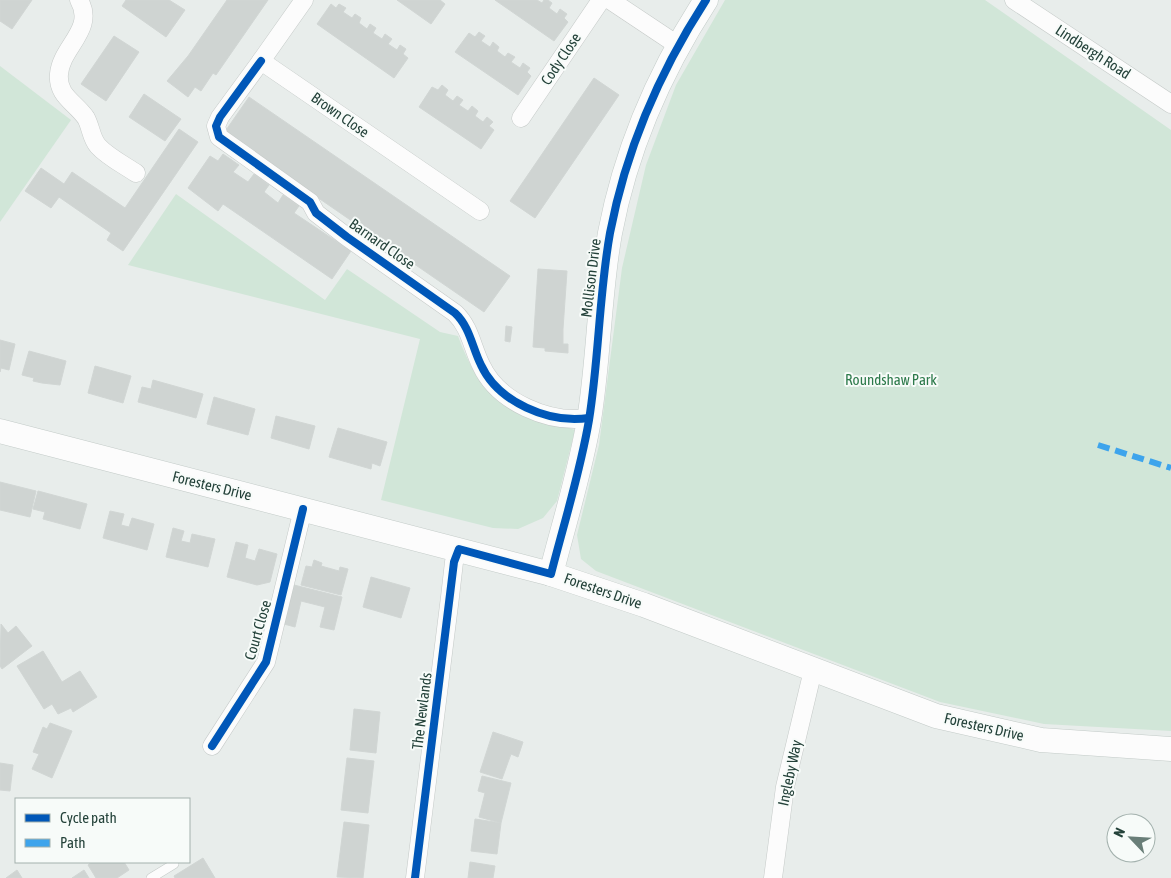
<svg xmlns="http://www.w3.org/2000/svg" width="1171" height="878" viewBox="0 0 1171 878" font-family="'Asap Condensed',sans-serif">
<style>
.green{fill:#d1e6d8}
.building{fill:#cfd4d2;stroke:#d1d6d4}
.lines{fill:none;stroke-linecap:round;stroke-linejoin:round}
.service-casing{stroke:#c5cac8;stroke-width:10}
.minor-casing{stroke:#c5cac8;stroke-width:19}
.secondary-casing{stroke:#c3cbc8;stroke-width:25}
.service{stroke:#fcfcfc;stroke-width:9}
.minor{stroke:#fcfcfc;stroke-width:18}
.secondary{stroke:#fcfcfc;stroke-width:24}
.quiet{stroke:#3ea4ec;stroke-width:6;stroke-dasharray:12 6;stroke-linecap:butt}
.cycleway-casing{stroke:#f7fbf9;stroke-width:11}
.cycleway{stroke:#0057b8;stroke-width:8}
.labels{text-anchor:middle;stroke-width:4;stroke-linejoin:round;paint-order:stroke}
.street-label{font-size:15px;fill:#24423a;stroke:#f7fbf9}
.park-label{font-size:15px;fill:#2d7a4b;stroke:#f7fbf9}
</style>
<rect width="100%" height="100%" fill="#e8edeb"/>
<g class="green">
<path d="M725 0H985L1171 130V731L1044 724 940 702 596 571 581 559 577 535 599 445 622 268 646 165 676 85Z"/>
<path d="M0 66 71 120 0 222Z"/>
<path d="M176 194 325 300 347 269 440 332 458 336C468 363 484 397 512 409 532 418 555 423 575 430L557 501 543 518 518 529 493 528 381 500 420 339 128 265Z"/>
</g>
<g class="building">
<path d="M0 0H32L12 29 0 21Z"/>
<path d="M126 0H169L185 10 166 37 122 6Z"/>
<path d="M227 0H268L216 75 213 73 201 91 195 87 188 97 167 81 188 56Z"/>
<path d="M397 0H440L445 4 431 24Z"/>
<path d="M495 0H537L542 3 544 0H548L552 3 549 8 557 14 560 9 567 14 564 18 568 22 554 41Z"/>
<path d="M331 4 336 8 339 4 346 8 343 12 352 18 355 14 361 18 359 23 367 29 370 24 376 28 373 33 382 39 385 34 392 39 388 44 397 50 400 45 406 49 403 54 408 58 394 78 317 24Z"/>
<path d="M479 32 485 36 481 41 490 47 493 42 499 47 497 51 505 57 508 53 515 57 511 62 520 68 523 63 530 68 527 72 531 76 518 95 455 52 469 33 475 37Z"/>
<path d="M114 36 139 52 106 101 81 84Z"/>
<path d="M594 78 619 95 535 218 510 201Z"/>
<path d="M442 85 448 90 445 95 453 101 457 96 463 100 459 105 468 111 472 106 478 111 475 116 483 122 487 117 493 122 489 126 494 130 481 149 419 107 432 87 438 90Z"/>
<path d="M144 94 181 119 165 141 129 117Z"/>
<path d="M249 97 510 276 484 312 224 133Z"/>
<path d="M179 129 198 142 123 251 107 240 111 233 59 197 51 208 25 191 41 168 64 184 72 172 125 208Z"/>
<path d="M223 154 239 165 233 172 248 182 254 174 269 185 264 192 278 203 283 195 299 206 294 213 351 251 332 279 223 204 218 211 188 188 210 156 218 161Z"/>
<path d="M538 269 567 271 563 329V344H568V353L545 351V348L533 347Z"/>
<path d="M506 326 512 327 510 342 505 341Z"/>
<path d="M0 340 15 344 9 370 1 368 0 372Z"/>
<path d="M29 351 66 361 60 385 42 383 33 381 34 378 22 375Z"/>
<path d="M95 366 131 376 123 403 88 393Z"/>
<path d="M153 380 203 394 196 418 138 402 142 387 151 389Z"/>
<path d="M214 397 255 409 248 435 207 424Z"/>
<path d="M276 416 315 426 309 449 271 438Z"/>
<path d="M338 428 387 442 380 466 372 463 371 469 329 457Z"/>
<path d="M0 482 36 491 30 517 0 510Z"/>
<path d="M38 491 87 504 80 529 43 519 45 512 33 509Z"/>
<path d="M110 511 124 514 121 525 129 527 132 518 154 524 147 550 103 538Z"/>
<path d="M173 528 184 531 181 541 190 543 192 534 215 539 208 567 166 557Z"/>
<path d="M236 542 248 545 245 558 255 561 259 549 277 554 270 582 257 585 227 577Z"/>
<path d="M314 560 322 563 321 566 339 571 340 567 348 569 341 595 301 585 306 566 312 567Z"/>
<path d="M371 577 410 588 401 618 363 607Z"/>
<path d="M294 585 342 597 334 630 320 627 325 607 301 601 295 627 284 624Z"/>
<path d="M1 624 8 633 16 626 32 646 2 669 0 666Z"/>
<path d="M43 651 62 682 80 671 97 697 73 712 71 708 58 714 52 704 44 709 17 666Z"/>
<path d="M354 709 380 712 376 753 350 750Z"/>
<path d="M50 723 72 731 52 778 32 769 39 754 33 752 43 727 47 729Z"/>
<path d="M493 732 523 742 518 757 511 754 502 779 480 772Z"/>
<path d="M347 758 374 761 368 813 341 810Z"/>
<path d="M0 763 13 765 10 791 0 790Z"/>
<path d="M482 776 511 783 501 823 479 817 485 793 478 791Z"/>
<path d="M475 819 501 823 497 854 471 851Z"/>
<path d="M344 822 369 825 363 878 337 877Z"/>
<path d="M203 858 215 878H175L174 876Z"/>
<path d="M92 862H124L129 870 117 878H96L88 865Z"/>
<path d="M470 862 495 866 493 878H468Z"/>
<path d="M17 870 22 878H6Z"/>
<path d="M84 870 89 878H72Z"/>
</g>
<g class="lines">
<defs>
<path id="service" d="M151 878 174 864"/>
<g id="minor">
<path d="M79 0C96 29 61 47 59 74 57 96 75 102 86 118 91 127 91 138 98 146 108 157 124 165 136 173"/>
<path d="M304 0 261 61 480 211"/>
<path d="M610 0 679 46"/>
<path d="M1014 0 1171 104"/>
<path d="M261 61 220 117 216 126 219 137 310 202 316 213 347 237 455 313C470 327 472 347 481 365 498 402 549 424 589 418"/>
<path d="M521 118 601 0"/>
<path d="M212 746 266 662 303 509"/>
<path d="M415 878 450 597 454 562 459 549"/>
<path d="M773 878 785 787 813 670"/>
</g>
<g id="secondary">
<path d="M0 431 551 574 644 605 936 716 1041 740 1171 749"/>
<path d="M551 574C564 523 580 473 589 420 599 358 599 294 610 233 626 149 660 71 706 0"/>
</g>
</defs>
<use href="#service" class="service-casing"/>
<use href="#minor" class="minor-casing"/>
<use href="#secondary" class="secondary-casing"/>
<use href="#service" class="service"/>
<use href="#minor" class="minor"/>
<use href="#secondary" class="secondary"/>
<path class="quiet" d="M1098 445 1171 468"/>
<defs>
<g id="cycleway">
<path d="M261 61 220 117 216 126 219 137 310 202 316 213 347 237 455 313C470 327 472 347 481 365 498 402 549 424 589 418"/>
<path d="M212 746 266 662 303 509"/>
<path d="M415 878 454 562 459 549 551 574C564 523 580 473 589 420 599 358 599 294 610 233 626 149 660 71 706 0"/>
</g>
</defs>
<use href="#cycleway" class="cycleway-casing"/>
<use href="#cycleway" class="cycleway"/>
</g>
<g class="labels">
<g class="street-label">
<text transform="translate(1093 52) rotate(33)" y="5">Lindbergh Road</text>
<text transform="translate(561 59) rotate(-56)" y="5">Cody Close</text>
<text transform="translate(340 115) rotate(35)" y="5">Brown Close</text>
<text transform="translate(382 244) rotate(35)" y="5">Barnard Close</text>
<text transform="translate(591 278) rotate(-83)" y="5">Mollison Drive</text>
<text transform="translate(212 486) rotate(14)" y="5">Foresters Drive</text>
<text transform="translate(603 591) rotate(19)" y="5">Foresters Drive</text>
<text transform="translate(258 630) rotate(-74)" y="5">Court Close</text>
<text transform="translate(422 711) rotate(-83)" y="5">The Newlands</text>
<text transform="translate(984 727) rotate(13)" y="5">Foresters Drive</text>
<text transform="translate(790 773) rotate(-78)" y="5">Ingleby Way</text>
</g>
<g class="park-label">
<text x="891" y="385">Roundshaw Park</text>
</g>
</g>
<rect x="15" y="798" width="175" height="65" fill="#f7fbf9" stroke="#a3b1ad"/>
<rect x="25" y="814" width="25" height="8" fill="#0057b8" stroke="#a3b1ad"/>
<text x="60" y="823" font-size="15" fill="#24423a">Cycle path</text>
<rect x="25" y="839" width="25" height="8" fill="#3ea4ec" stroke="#a3b1ad"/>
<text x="60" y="848" font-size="15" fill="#24423a">Path</text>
<g transform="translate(1131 838) rotate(295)"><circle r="24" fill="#f7fbf9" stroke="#a3b1ad"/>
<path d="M0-4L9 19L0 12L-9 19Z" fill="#697e78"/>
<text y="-8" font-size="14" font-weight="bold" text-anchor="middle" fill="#24423a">N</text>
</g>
</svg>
